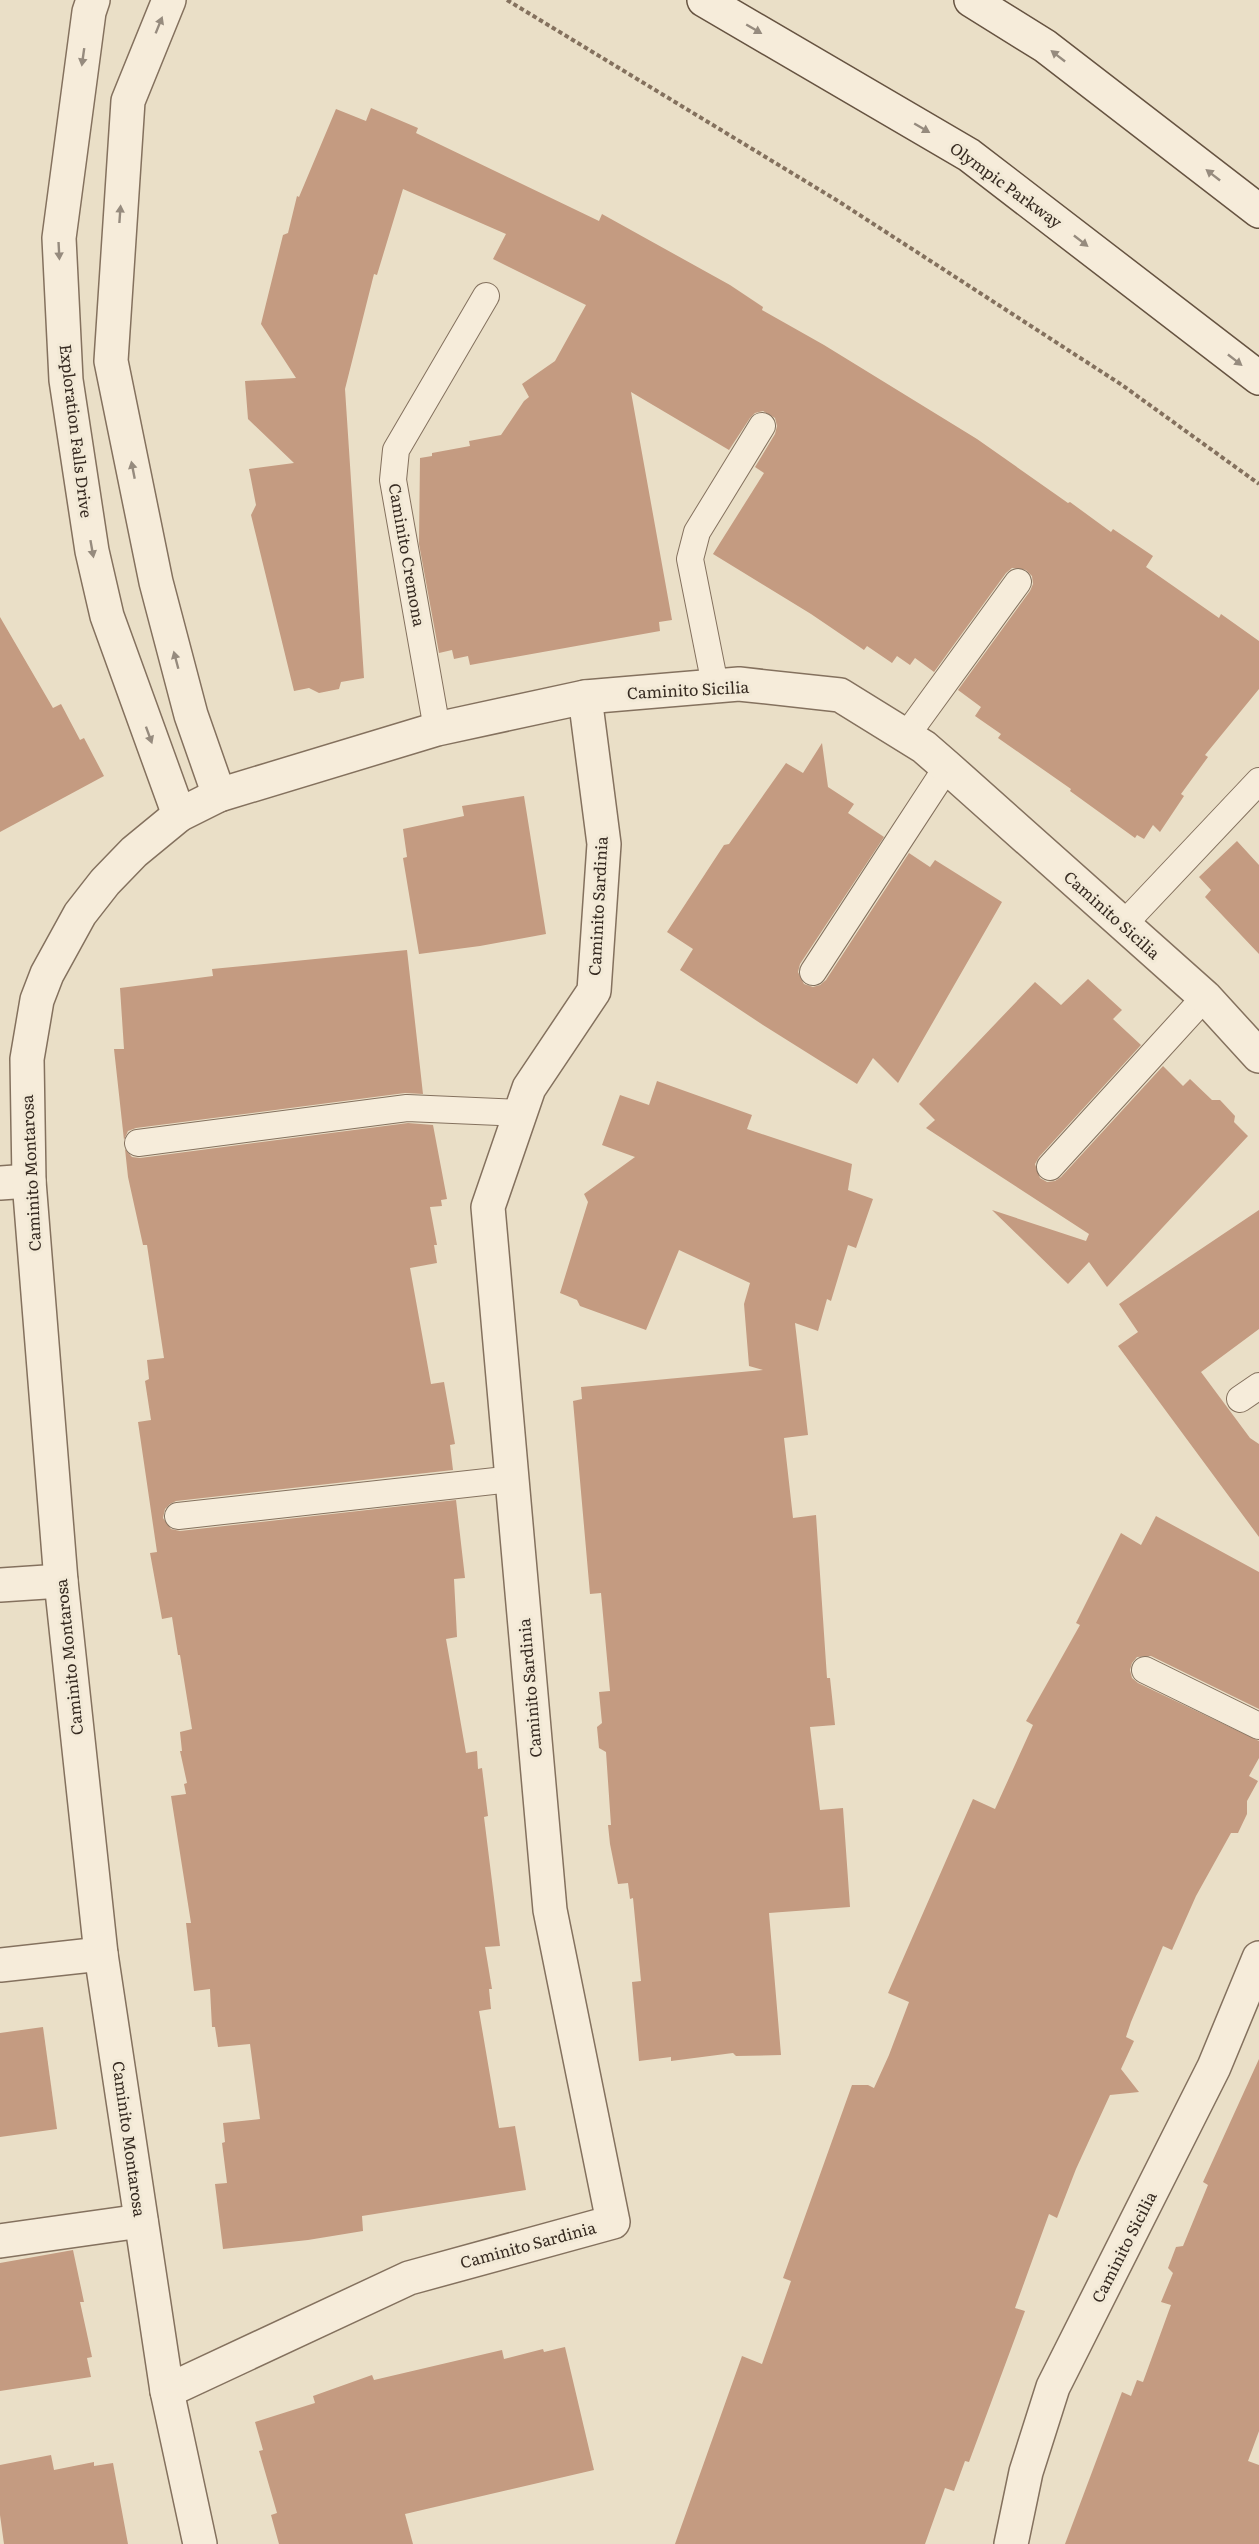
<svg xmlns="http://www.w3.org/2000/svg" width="1259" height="2544" viewBox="0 0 1259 2544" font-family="Literata,serif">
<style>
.building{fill:#c49b81}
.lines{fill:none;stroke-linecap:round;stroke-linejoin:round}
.lane-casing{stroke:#84715e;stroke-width:28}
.street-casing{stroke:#84715e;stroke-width:36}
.secondary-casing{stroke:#665341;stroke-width:36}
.path{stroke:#84715e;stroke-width:4;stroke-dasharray:4.5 3;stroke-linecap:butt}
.lane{stroke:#f6ecda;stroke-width:26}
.street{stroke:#f6ecda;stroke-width:33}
.secondary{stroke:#f6ecda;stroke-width:33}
.oneway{fill:#968b7e}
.labels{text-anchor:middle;stroke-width:6;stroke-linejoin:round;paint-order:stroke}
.street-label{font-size:16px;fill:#362a21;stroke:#f2e9d6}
</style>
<rect width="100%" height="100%" fill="#eadfc7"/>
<g class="building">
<path d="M371 108 418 128 416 133 599 221 602 214 730 285 763 307 762 310 824 345 977 439 1068 503 1070 502 1111 532 1113 529 1153 556 1146 567 1219 618 1221 614 1259 641V689L1205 755 1208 757 1181 794 1184 796 1160 832 1153 825 1144 839 1137 835 1135 838 1070 791 1071 789 998 738 1001 734 975 716 981 707 958 690 1030 591 1033 584 1032 576 1026 570 1012 568 1006 573 934 672 915 658 910 665 897 656 892 663 867 646 864 650 811 614 713 554 764 473 755 467 775 434 777 426 775 418 763 411 755 413 750 418 729 450 631 392 672 620 659 622 660 631 470 665 468 656 454 659 452 650 439 653 419 544 420 458 432 456V453L470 446 469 441 501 435 524 401 529 397 522 384 555 361 586 305 493 259 506 234 403 189 377 275 374 274 345 389 364 678 341 682 339 689 319 693 309 688 294 691 251 515 256 505 249 469 294 463 248 419 245 381 296 378 261 324 283 235 288 233 297 196 299 197 336 109 366 121Z"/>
<path d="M0 617 53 708 61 704 80 740 84 738 104 776 0 832Z"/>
<path d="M822 743 828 787 854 804 848 813 884 837 800 964 798 972 804 984 813 987 820 985 826 980 909 853 930 867 935 860 1002 902 898 1083 873 1058 857 1084 763 1025 680 970 693 949 667 932 724 845 729 844 786 763 803 773Z"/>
<path d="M524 796 546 934 480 946 419 954 403 858 407 857 403 829 464 816 462 806Z"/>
<path d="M1237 841 1259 865V954L1205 897 1211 890 1199 877Z"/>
<path d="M407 950 423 1094 405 1093 136 1128 128 1131 124 1140 114 1049H124L120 988 213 976 212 969Z"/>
<path d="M1088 979 1122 1010 1113 1019 1141 1045 1039 1157 1035 1164 1040 1178 1047 1182 1055 1181 1061 1177 1163 1066 1183 1086 1190 1079 1212 1100H1220L1235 1116 1234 1122 1248 1136 1107 1287 1089 1262 1068 1284 992 1210 1086 1241 1089 1234 926 1128 935 1120 919 1104 1035 982 1061 1005Z"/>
<path d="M657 1081 752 1115 747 1129 852 1164 848 1190 873 1199 856 1248 848 1245 831 1301 827 1299 818 1331 795 1323 808 1435 784 1438 793 1518 816 1515 827 1678H830L835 1725 810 1727 820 1810 843 1808 850 1907 769 1913 781 2055 736 2056 733 2053 671 2061V2057L639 2061 632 1982 641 1981 633 1898 630 1899 628 1883 618 1884 610 1844 608 1825H611L606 1752 599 1748 597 1727 602 1723 599 1692 610 1691 601 1593 590 1594 573 1401 582 1399 581 1387 763 1370 749 1366 744 1304 750 1283 679 1250 646 1330 580 1306 577 1300 560 1293 588 1202 584 1194 635 1157 602 1145 620 1095 649 1105Z"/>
<path d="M408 1123 433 1125 447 1199 441 1200 442 1206 430 1207 437 1245H434L437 1263 410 1268 431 1384 444 1382 455 1444 450 1445 453 1470 176 1501 170 1504 165 1509 163 1518 171 1529 180 1531 456 1500 465 1578 454 1579 457 1637 446 1639 466 1753 477 1751 478 1769 482 1768 488 1816 484 1817 500 1946 485 1947 492 1989H489L491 2009 479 2011 499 2128 515 2126 526 2190 362 2216 363 2231 308 2240 223 2249 215 2184 227 2183 222 2143 225 2142 223 2123 260 2119 250 2044 218 2047 215 2027H212L210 1989 194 1991 186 1923H191L171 1796 186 1794 184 1784 187 1783 180 1751H182L180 1732 192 1729 180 1655H178L172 1617 162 1619 150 1553 157 1552 138 1422 151 1420 145 1381 149 1379 147 1360 164 1358 147 1245H143L128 1177 125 1149 132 1157 140 1158Z"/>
<path d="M1259 1210V1329L1201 1372 1250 1438 1259 1444V1537L1118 1346 1138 1332 1119 1304Z"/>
<path d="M1156 1516 1259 1572V1709L1151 1656 1137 1657 1132 1663 1130 1670 1132 1678 1138 1683 1259 1741V1758L1249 1776 1258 1781 1247 1801V1814L1238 1833H1231L1196 1896 1172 1950 1163 1946 1131 2022 1126 2037 1134 2041 1121 2069 1139 2092 1110 2095 1076 2169 1057 2218 1049 2214 1015 2308 1025 2311 969 2462 965 2461 954 2491 945 2488 925 2544H675L742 2356 762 2364 791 2281 783 2278 852 2085H868L874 2088 889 2055 909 2002 888 1993 973 1799 995 1809 1033 1725 1026 1721 1080 1625 1076 1623 1121 1533 1141 1545Z"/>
<path d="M43 2027 57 2129 0 2137V2033Z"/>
<path d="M1259 2059V2431L1248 2461 1259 2465V2544H1065L1122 2392 1131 2396 1137 2380 1143 2382 1171 2305 1161 2302 1173 2273 1168 2268 1176 2247 1183 2246 1208 2185 1203 2182Z"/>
<path d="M73 2250 84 2302H80L92 2357 87 2358 91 2377 0 2391V2263Z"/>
<path d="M565 2347 594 2470 405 2514 413 2544H279L271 2515 277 2513 259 2451 263 2450 255 2422 315 2403 313 2396 372 2375 374 2380 502 2350 504 2359 543 2349 544 2352Z"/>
<path d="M51 2455 54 2470 94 2462V2466L113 2463 128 2544H4L0 2515V2465Z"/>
</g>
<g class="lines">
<defs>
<g id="lane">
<path d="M715 685 690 559 697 532 762 426"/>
<path d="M437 729 393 480 396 450 486 296"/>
<path d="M906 736 1018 582"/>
<path d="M1123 925 1259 781"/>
<path d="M813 972 947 767"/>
<path d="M138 1143 407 1108 520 1113"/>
<path d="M1050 1167 1205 997"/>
<path d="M1240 1399 1259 1386"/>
<path d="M178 1516 512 1479"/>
<path d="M1145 1670 1259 1726"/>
</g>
<g id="street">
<path d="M93 0 89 12 59 238 66 380 92 551 107 616 179 815"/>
<path d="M169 0 128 101 111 361 156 582 191 715 219 795"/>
<path d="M0 1183 29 1181"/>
<path d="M0 1585 61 1581"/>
<path d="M0 1965 101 1954"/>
<path d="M0 2241 141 2221"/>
<path d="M167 2391 409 2278 613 2222 550 1910 488 1207 529 1088 594 991 604 844 585 697"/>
<path d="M200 2544 167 2391 101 1954 61 1581 29 1181 27 1059 37 1000 47 974 80 914 105 882 134 852 179 815 219 795 437 729 585 697 739 684 840 695 924 747 947 767 1205 997 1259 1056"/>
<path d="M1011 2544 1026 2472 1053 2387 1214 2067 1259 1958"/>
</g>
<g id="secondary">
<path d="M704 0 969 155 1259 378"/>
<path d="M971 0 1045 46 1259 211"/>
</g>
</defs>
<use href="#lane" class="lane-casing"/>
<use href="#street" class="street-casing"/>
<use href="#secondary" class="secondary-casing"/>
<path class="path" d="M507 0 838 201 1122 385 1259 484"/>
<use href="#lane" class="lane"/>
<use href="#street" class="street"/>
<use href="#secondary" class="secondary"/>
</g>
<defs><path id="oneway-solid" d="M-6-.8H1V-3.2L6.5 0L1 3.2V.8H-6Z" transform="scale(1.5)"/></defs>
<g class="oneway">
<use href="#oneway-solid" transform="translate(159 25) rotate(-68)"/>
<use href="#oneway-solid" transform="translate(754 29) rotate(30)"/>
<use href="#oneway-solid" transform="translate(1058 56) rotate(-142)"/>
<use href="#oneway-solid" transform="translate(83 57) rotate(98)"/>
<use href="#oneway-solid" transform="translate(922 128) rotate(30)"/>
<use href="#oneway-solid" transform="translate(1213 175) rotate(-142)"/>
<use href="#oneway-solid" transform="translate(120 214) rotate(-86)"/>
<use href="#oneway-solid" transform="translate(1081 241) rotate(38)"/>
<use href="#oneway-solid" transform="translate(59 251) rotate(87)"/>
<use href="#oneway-solid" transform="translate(1235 360) rotate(38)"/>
<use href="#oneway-solid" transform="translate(133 470) rotate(-101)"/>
<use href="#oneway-solid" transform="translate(92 549) rotate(80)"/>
<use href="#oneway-solid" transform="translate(176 660) rotate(-105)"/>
<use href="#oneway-solid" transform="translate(149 735) rotate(70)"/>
</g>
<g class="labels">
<g class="street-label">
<text transform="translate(1006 185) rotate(36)" y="6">Olympic Parkway</text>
<text transform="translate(76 431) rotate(83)" y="6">Exploration Falls Drive</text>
<text transform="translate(407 555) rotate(80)" y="6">Caminito Cremona</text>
<text transform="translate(688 690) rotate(-3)" y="6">Caminito Sicilia</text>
<text transform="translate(598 906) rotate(-87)" y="6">Caminito Sardinia</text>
<text transform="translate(1112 915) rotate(42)" y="6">Caminito Sicilia</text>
<text transform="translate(31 1173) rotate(-93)" y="6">Caminito Montarosa</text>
<text transform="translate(69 1657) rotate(-96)" y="6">Caminito Montarosa</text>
<text transform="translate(530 1688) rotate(-95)" y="6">Caminito Sardinia</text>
<text transform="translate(129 2139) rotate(82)" y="6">Caminito Montarosa</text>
<text transform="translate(528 2245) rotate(-15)" y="6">Caminito Sardinia</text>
<text transform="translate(1124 2247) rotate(-63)" y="6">Caminito Sicilia</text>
</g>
</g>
</svg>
